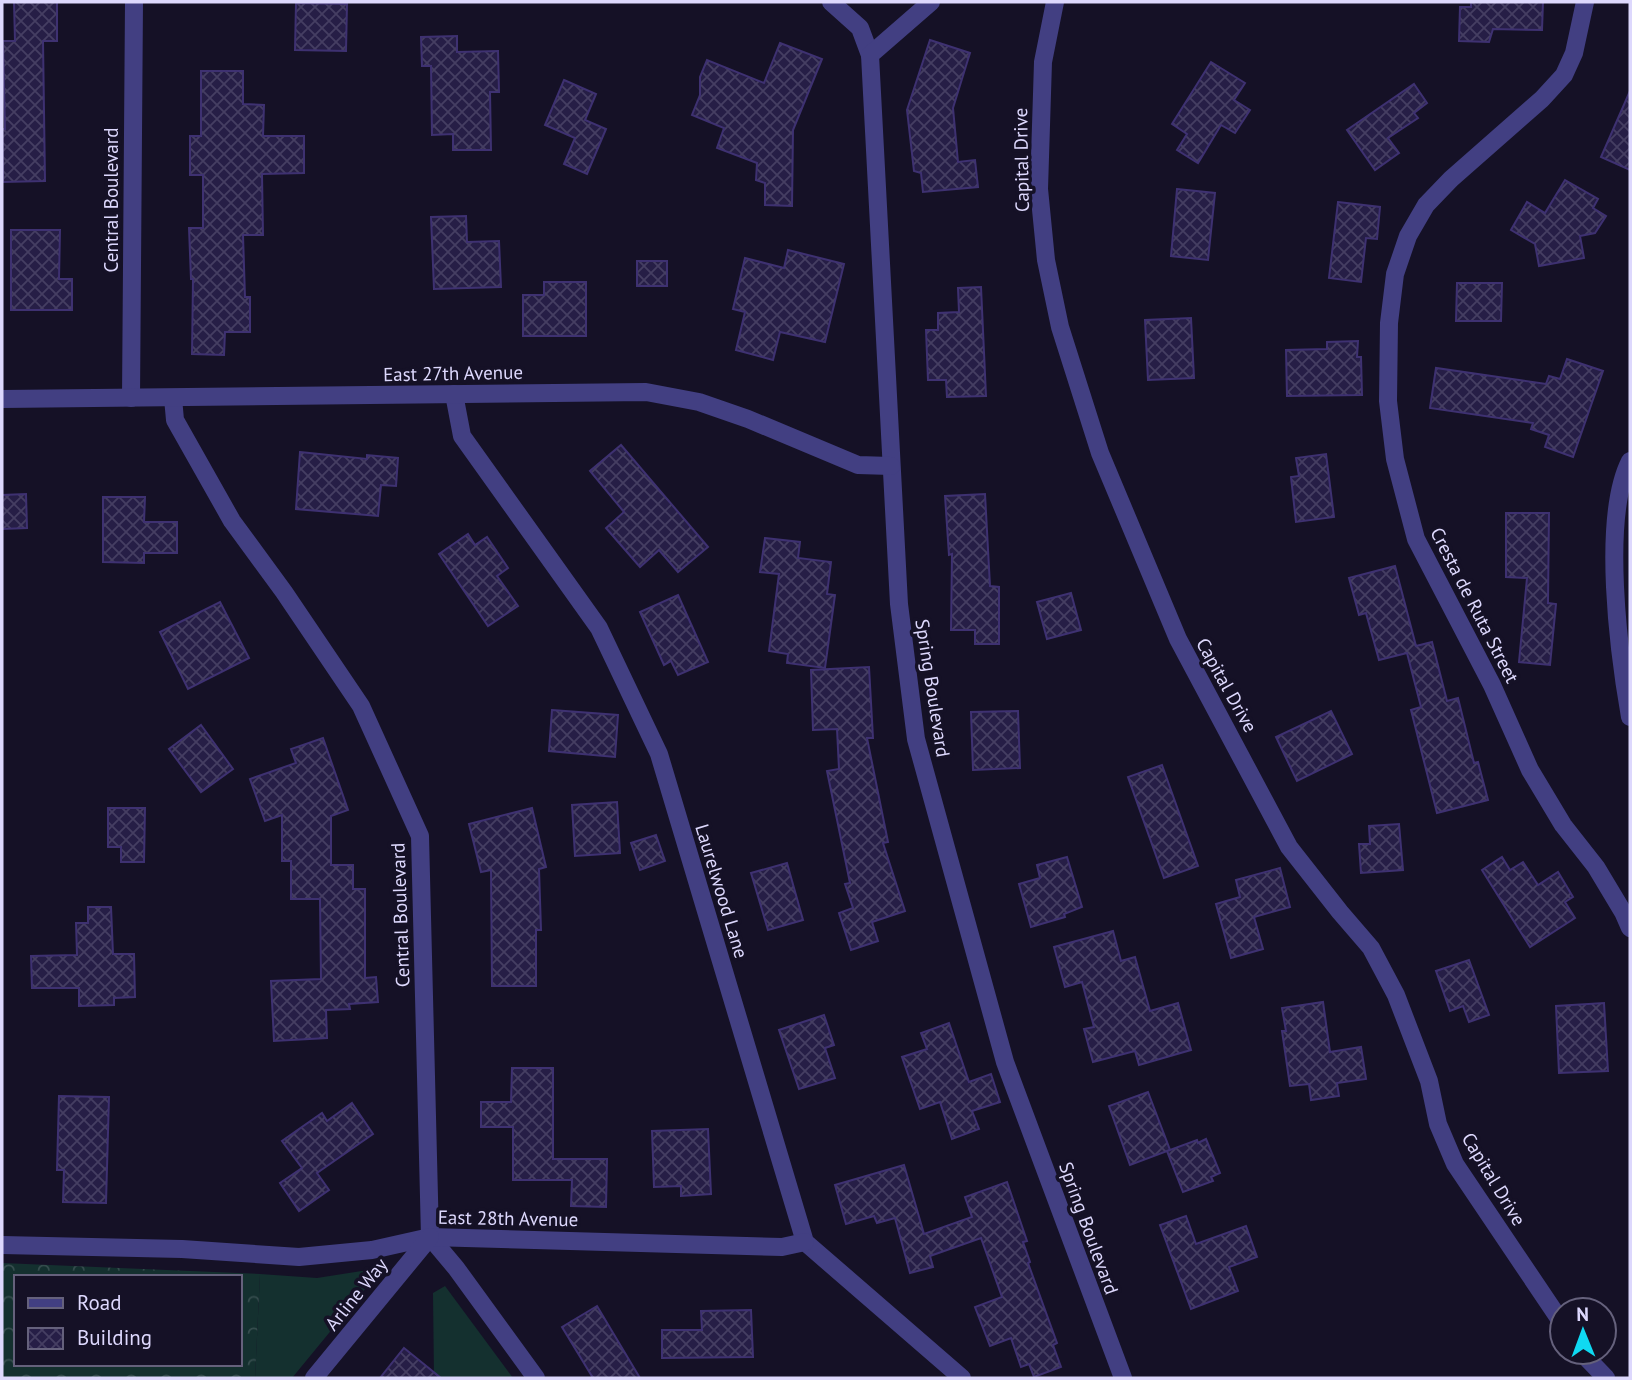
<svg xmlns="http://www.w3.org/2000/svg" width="1632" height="1380" viewBox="0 0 1632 1380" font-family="'PT Sans',sans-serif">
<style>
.grass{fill:#14302f}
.forest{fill:url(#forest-crowns);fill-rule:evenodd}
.building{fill:url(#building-cross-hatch);stroke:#3e3171;stroke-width:2}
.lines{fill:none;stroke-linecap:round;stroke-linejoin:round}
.minor{stroke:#423f82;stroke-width:18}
.labels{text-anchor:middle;stroke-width:7;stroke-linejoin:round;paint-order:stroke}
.street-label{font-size:19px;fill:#ddd8fd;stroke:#151126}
</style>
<defs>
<pattern id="forest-crowns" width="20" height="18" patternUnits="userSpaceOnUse" patternTransform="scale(1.75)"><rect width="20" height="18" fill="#14302f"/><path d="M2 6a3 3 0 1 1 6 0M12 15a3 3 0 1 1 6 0" fill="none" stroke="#364d4e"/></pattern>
<pattern id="building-cross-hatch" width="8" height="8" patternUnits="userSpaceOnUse" patternTransform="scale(1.75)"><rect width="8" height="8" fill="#261e46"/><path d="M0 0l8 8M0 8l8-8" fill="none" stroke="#453e62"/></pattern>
</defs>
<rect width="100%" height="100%" fill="#151126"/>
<g class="grass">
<path d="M368 1270 375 1277 292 1378H255L260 1274 317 1278Z"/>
<path d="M445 1286 513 1378H434L433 1293Z"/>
</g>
<path class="forest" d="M2 1263 260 1274 255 1378H2ZM16 1277H240V1364H16Z"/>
<g class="building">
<path d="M14 2H57V41H43L45 181 3 182 2 129H5L3 41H15Z"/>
<path d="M1471 2H1543L1542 30 1493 29 1489 42 1459 41 1460 7H1471Z"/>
<path d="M296 3 347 4 346 51 295 50Z"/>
<path d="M457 36V52L498 51 499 92H490L491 150H453V134L432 135 431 66H422L421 37Z"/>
<path d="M930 40 970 53 953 108 958 162 975 160 978 187 923 192 921 173 914 171 907 110Z"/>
<path d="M780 43 822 59 793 130 792 206 765 205V183L756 180 757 163 717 148 724 128 692 115 700 95V77L707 60 764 83Z"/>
<path d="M1211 62 1245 83 1234 100 1250 110 1235 133 1221 125 1198 163 1177 150 1187 134 1172 124Z"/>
<path d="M201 71H243V104L264 105 263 136H304V173L262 174 263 235H243L245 297H250V332H225L224 355 192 354 193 279H191L189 228H203V175H190V136H201Z"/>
<path d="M564 80 596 94 585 120 606 129 587 174 564 164 575 138 545 125Z"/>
<path d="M1414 84 1427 103 1414 113 1418 118 1388 138 1399 153 1375 170 1347 130Z"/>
<path d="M1630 91V170L1601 157Z"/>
<path d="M1565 180 1598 199 1593 208 1606 216 1595 233 1580 236 1584 258 1539 266 1535 244 1511 230 1527 202 1545 213Z"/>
<path d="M1177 189 1215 193 1208 260 1171 256Z"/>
<path d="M1338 202 1380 207 1377 239 1366 238 1361 282 1329 278Z"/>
<path d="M466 216 467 242 499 241 501 287 434 289 431 217Z"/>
<path d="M11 230H60L59 279H72V310H11Z"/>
<path d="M788 250 844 264 825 342 780 332 773 360 736 350 745 312 733 309 745 258 784 268Z"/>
<rect x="637" y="261" width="30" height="25"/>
<path d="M544 282H586V336H523V295H544Z"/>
<path d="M1457 283H1502L1501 321H1456Z"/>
<path d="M981 287 986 396 947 397 946 380H928L926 330H938V313L959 312 958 288Z"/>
<path d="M1191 318 1194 378 1148 380 1145 320Z"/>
<path d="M1358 341 1357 357H1361L1362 395 1287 396 1286 350 1327 349V342Z"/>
<path d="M1567 359 1603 371 1573 457 1545 447 1549 435 1531 429 1533 423 1430 408 1436 368 1546 384 1549 376 1560 379Z"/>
<path d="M621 445 708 547 678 572 659 550 640 567 606 528 624 512 590 471Z"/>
<path d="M300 452 367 459V455L398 458 396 486 381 485 378 516 296 509Z"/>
<path d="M1326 454 1334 517 1296 522 1291 477 1299 476 1296 458Z"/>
<path d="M26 494 27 528 2 529V495Z"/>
<path d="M985 494 990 586 999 587V644H975V630H951L952 554 949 555 945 496Z"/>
<path d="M103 497H145L144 522H177V553H144V563L103 562Z"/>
<path d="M1506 513H1549L1548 603 1556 604 1550 665 1519 662 1527 578 1506 577Z"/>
<path d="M468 534 475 545 487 537 508 568 497 576 518 606 488 626 439 554Z"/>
<path d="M765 538 800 542 798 558 831 562 827 594 835 595 825 668 787 663 788 654 769 651 779 574 760 572Z"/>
<path d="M1395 566 1416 646 1432 642 1447 701 1458 698 1474 763 1478 762 1488 800 1437 813 1411 710 1421 707 1407 653 1379 660 1366 613 1359 615 1349 578Z"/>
<path d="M1071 593 1081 630 1047 639 1037 602Z"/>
<path d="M678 595 708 662 678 675 671 661 664 665 640 612Z"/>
<path d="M220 602 249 658 188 689 160 632Z"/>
<path d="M869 667 873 738H867L888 842 883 843 905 911 872 922 878 941 851 950 839 913 853 908 845 884 850 883 827 771 839 769 837 729 813 730 811 670Z"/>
<path d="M552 710 618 715 615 757 549 751Z"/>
<path d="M1018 711 1020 768 973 770 971 712Z"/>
<path d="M1331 711 1352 754 1297 781 1276 737Z"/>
<path d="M201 725 233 769 201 792 169 749Z"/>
<path d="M323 738 348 810 331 816V865H353V889H365V978L376 977 378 1002 349 1004 350 1009 326 1010 327 1038 274 1041 271 981 321 979 320 899H291V861H282V815L265 821 250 779 296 763 291 749Z"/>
<path d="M1162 765 1198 866 1164 878 1128 777Z"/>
<path d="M617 802 620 853 575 856 572 805Z"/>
<path d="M108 808H145L144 862H121V847H108Z"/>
<path d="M532 808 546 867 539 869 541 930H536V986H492L491 870 481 872 469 824Z"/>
<path d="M1399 824 1403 870 1361 873 1359 844H1370L1369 826Z"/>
<path d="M656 835 665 861 640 870 631 843Z"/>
<path d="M1067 857 1082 907 1064 914 1065 917 1031 927 1019 884 1040 878 1037 865Z"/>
<path d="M1502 857 1510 870 1523 862 1538 885 1558 872 1573 897 1565 902 1575 918 1530 947 1482 870Z"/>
<path d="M787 863 803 920 768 930 751 873Z"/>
<path d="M1280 868 1290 907 1254 917 1263 949 1231 958 1216 904 1240 897 1236 880Z"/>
<path d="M88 907H111L113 954H134L135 997 114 998V1005L79 1006V988H32L31 956 77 955 76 923H88Z"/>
<path d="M1113 931 1121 961 1135 957 1150 1011 1178 1003 1191 1050 1139 1065 1135 1051 1093 1062 1084 1029 1094 1027 1082 982 1065 987 1054 947Z"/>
<path d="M1469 960 1489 1015 1469 1022 1463 1006 1450 1011 1436 971Z"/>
<path d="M1323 1002 1330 1052 1361 1047 1366 1079 1337 1083 1339 1096 1311 1100 1309 1084 1290 1086 1282 1031H1286L1282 1008Z"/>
<path d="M1604 1003 1608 1071 1559 1073 1556 1006Z"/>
<path d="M824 1015 834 1045 825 1048 835 1078 799 1089 779 1030Z"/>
<path d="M949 1023 969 1082 991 1074 1000 1102 972 1111 979 1129 952 1139 940 1102 920 1109 902 1057 927 1049 921 1033Z"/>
<path d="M512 1068H553V1159H607L606 1207 571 1206 572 1180H513V1127H481V1102H511Z"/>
<path d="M1148 1092 1170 1150 1130 1165 1109 1106Z"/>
<path d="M59 1096 109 1097 106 1203 63 1202 64 1170H57Z"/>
<path d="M352 1103 373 1134 317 1173 329 1190 299 1211 280 1183 302 1168 282 1141 322 1113 327 1121Z"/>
<path d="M708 1129 711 1194 681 1196V1186L654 1187 652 1131Z"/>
<path d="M1206 1139 1220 1173 1211 1177 1213 1181 1183 1192 1167 1151 1197 1140 1198 1143Z"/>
<path d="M904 1165 924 1234 972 1217 965 1197 1007 1182 1027 1241 1023 1242 1030 1262 1028 1263 1057 1343 1053 1345 1061 1367 1034 1377 1029 1364 1021 1367 1011 1338 990 1346 975 1307 1002 1297 981 1238 930 1256 933 1267 910 1273 895 1218 877 1223 874 1216 846 1224 835 1185Z"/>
<path d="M1186 1216 1196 1244 1246 1226 1257 1257 1229 1267 1238 1291 1191 1309 1160 1225Z"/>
<path d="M597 1306 628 1358 640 1378H593L562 1327Z"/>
<path d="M751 1310 753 1357 662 1358V1330H702L701 1311Z"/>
<path d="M404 1348 441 1378H380Z"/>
</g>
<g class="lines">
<g class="minor">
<path d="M831 2 860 28 870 55"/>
<path d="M931 2 870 55 899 604 916 739 1005 1062 1123 1378"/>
<path d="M1055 2 1043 62 1039 189 1046 260 1060 327 1100 453 1178 639 1289 847 1340 912 1371 948 1396 995 1429 1081 1438 1124 1455 1164 1562 1323"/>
<path d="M1585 2 1574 53 1564 75 1542 99 1451 179 1426 205 1408 236 1395 274 1389 323 1388 401 1395 459 1416 539 1492 685 1530 770 1563 825 1596 867 1623 912 1630 928"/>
<path d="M454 394 462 436 599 628 659 754 805 1242 962 1378"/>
<path d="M131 398 134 2"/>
<path d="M173 398 175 420 232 521 284 592 361 706 420 836 430 1237 456 1268 536 1378"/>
<path d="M2 399 646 392 699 402 748 419 858 465 891 466"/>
<path d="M1630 461C1601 518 1619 654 1630 717"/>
<path d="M2 1245 182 1249 299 1257 372 1250 430 1237 782 1247 805 1242"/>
<path d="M1581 1352 1606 1378"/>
<path d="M314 1378 430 1237"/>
</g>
</g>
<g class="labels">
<g class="street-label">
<text transform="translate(1021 160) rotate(-91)" y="7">Capital Drive</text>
<text transform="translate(111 200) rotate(-90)" y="7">Central Boulevard</text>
<text transform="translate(453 373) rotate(-1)" y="7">East 27th Avenue</text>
<text transform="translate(1475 605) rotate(63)" y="7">Cresta de Ruta Street</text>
<text transform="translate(1227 685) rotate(61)" y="7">Capital Drive</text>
<text transform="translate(933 688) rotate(81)" y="7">Spring Boulevard</text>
<text transform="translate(722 891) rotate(73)" y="7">Laurelwood Lane</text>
<text transform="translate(400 915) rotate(-92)" y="7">Central Boulevard</text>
<text transform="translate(1494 1179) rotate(59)" y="7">Capital Drive</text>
<text transform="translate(508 1218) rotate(1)" y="7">East 28th Avenue</text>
<text transform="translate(1089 1228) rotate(70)" y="7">Spring Boulevard</text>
<text transform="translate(356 1294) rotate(-51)" y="7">Arline Way</text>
</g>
</g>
<rect width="1632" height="1380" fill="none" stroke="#ddd8fd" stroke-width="7"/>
<rect x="14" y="1275" width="228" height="91" fill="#151126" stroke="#65617c" stroke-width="2"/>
<rect x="28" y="1298" width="35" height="10" fill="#423f82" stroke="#65617c" stroke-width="2"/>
<text x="77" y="1310" font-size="21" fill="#ddd8fd">Road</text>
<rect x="28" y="1328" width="35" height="21" fill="url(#building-cross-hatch)" stroke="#65617c" stroke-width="2"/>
<text x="77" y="1345" font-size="21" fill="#ddd8fd">Building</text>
<g transform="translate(1583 1331) rotate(359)"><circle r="33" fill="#151126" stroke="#65617c" stroke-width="2"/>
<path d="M0-5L12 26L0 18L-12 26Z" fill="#0fd9f2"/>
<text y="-10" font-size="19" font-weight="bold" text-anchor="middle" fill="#ddd8fd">N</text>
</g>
</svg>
